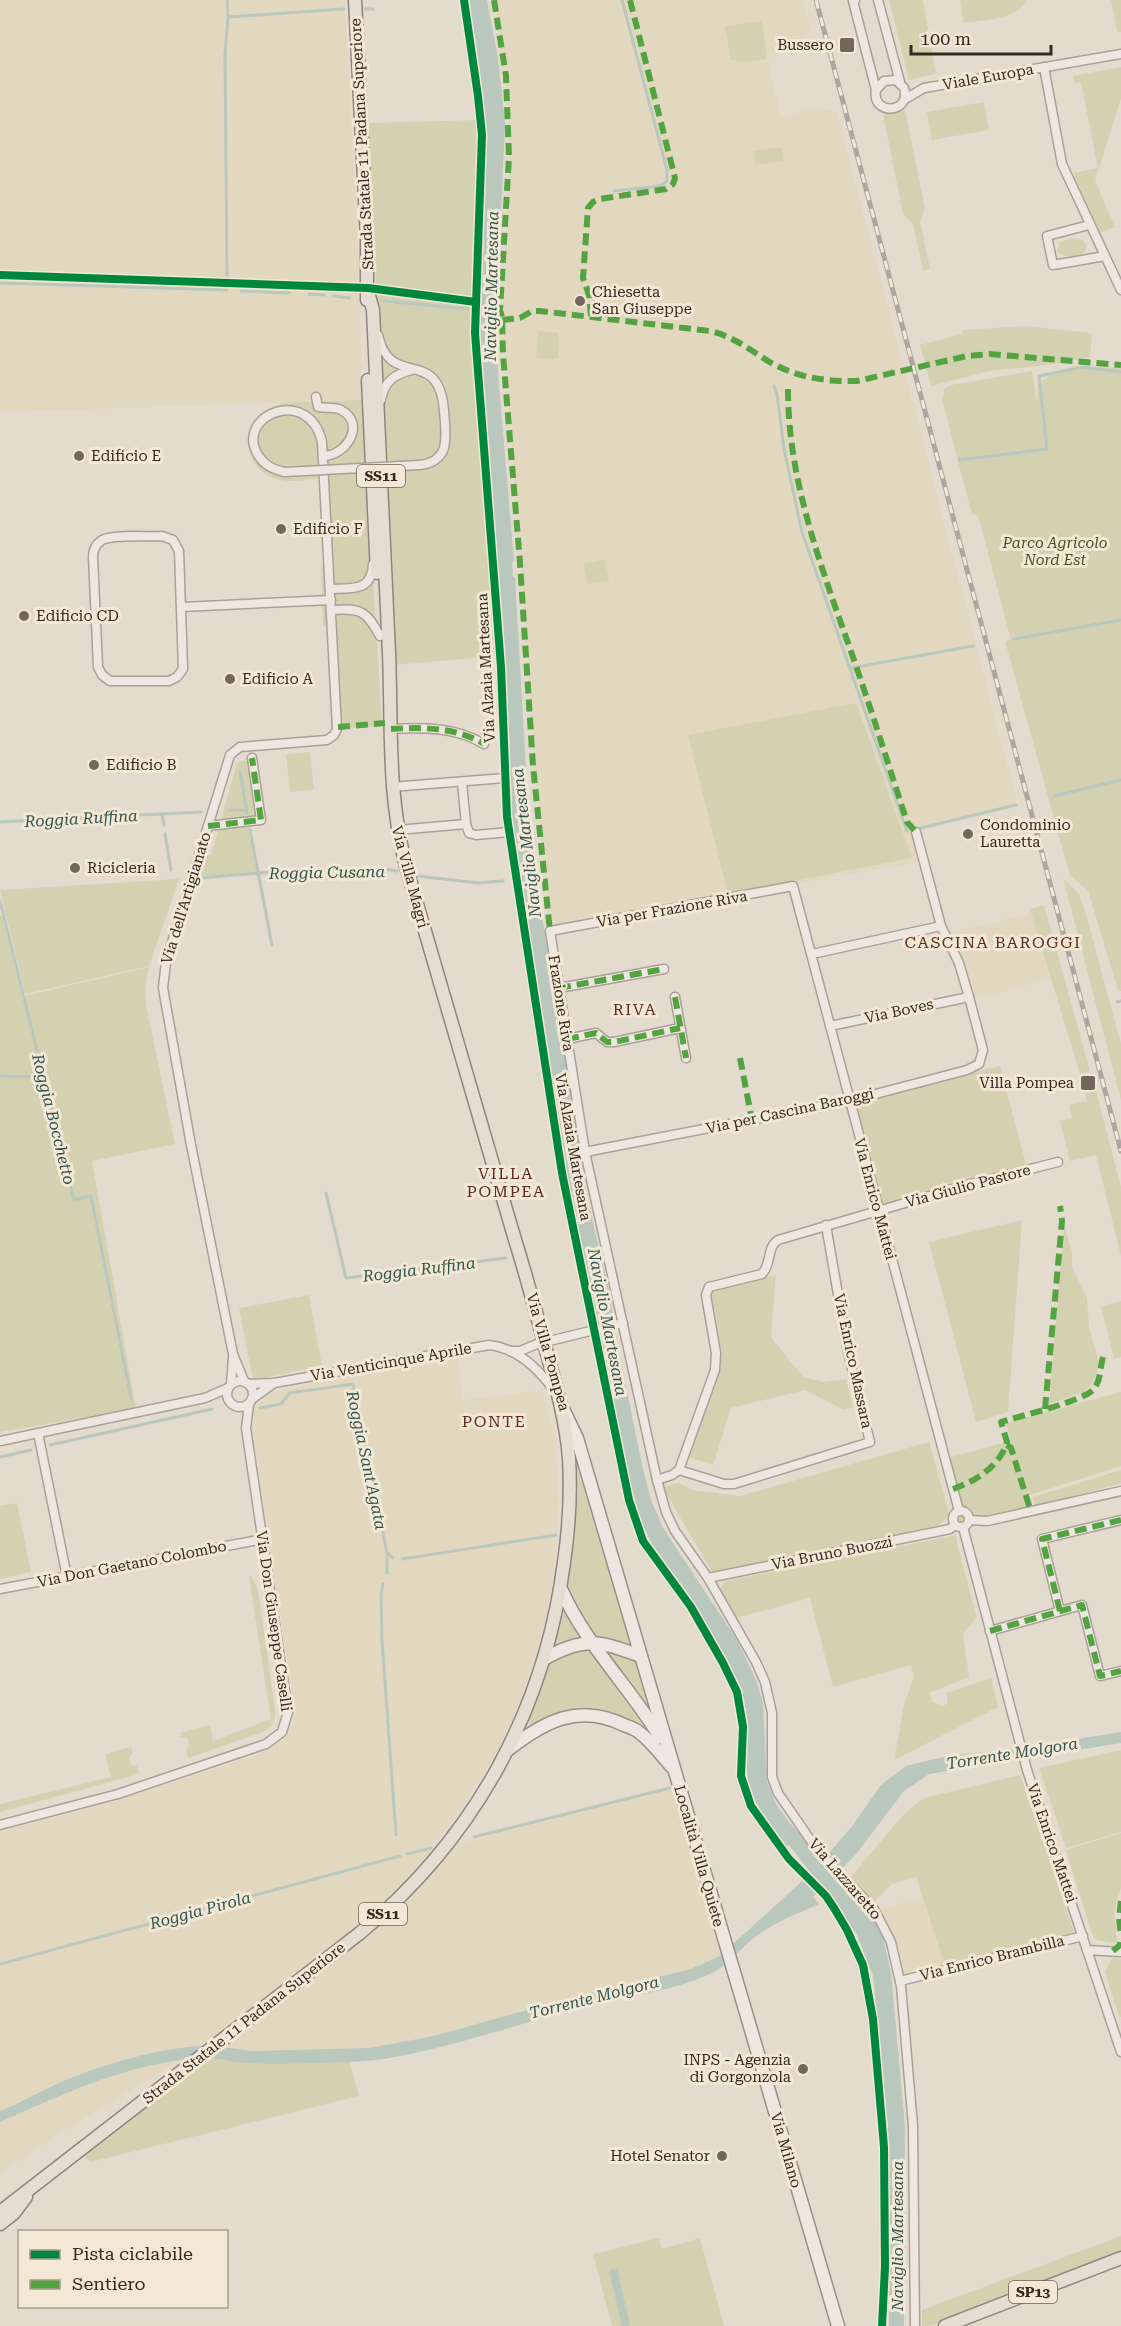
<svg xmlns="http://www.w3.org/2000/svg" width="1121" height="2326" viewBox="0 0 1121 2326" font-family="'Roboto Serif',serif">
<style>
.farmland{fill:#e2d8c0}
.green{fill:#d4d1b1}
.water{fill:#b9c7bd}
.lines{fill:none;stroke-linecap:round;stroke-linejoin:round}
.stream{stroke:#b9c7bd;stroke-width:3}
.street-casing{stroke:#a9a197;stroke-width:11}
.secondary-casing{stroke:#989087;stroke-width:15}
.primary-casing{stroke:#8e867e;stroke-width:15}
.street{stroke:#ece7e0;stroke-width:8}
.secondary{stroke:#ece7e0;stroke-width:12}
.primary{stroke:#e3ddd2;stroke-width:12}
.rail-casing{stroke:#aba6a0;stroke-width:5}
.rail{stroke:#f3e8d5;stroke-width:3;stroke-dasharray:9;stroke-linecap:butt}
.street-bridge-casing{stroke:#a9a197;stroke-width:11;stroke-linecap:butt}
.street-bridge{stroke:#ece7e0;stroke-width:8}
.quiet{stroke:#53a341;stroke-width:6;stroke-dasharray:12 6;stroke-linecap:butt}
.cycleway-casing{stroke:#f3e8d5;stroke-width:11}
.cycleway{stroke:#00873e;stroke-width:8}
.poi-dot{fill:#73675d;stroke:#f3e8d5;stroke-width:2}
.labels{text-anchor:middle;stroke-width:6;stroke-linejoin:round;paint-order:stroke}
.shield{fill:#f3e8d5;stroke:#6f6256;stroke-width:1.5}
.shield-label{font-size:14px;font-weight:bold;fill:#372920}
.poi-label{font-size:15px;fill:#372920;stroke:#f3e8d5;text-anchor:start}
.street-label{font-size:15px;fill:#372920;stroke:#f3e8d5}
.park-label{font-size:15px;font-style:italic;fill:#4a5228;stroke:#f3e8d5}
.water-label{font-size:16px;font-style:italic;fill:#305550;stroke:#f3e8d5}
.neighbourhood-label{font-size:16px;letter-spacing:1.5px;fill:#602b22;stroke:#f3e8d5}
</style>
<rect width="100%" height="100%" fill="#e3dbce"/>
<g class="farmland">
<path d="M0 0H345L360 287 362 400 0 412Z"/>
<path d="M494 0H803L812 32 806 34 767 59 781 117 814 108 837 112 1018 806 913 830 921 862 551 925 535 776 502 306 510 173 508 103Z"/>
<path d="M1031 913 1051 979 973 999 948 933Z"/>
<path d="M457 1354 463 1400 542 1390 546 1410 555 1429 559 1503 555 1554 547 1614 537 1652 521 1698 504 1739 485 1772 453 1821 428 1851 674 1789 729 1960 528 2016 340 2057 183 2059 61 2132 0 2173V1832L118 1800 225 1766 271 1749 283 1741 293 1724 295 1712 252 1427 253 1412 258 1403 280 1390 354 1375V1372Z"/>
<path d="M922 1897 945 1966 903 1976 895 1941 881 1909Z"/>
</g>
<g class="green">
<path d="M889 0H923L936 74 909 80Z"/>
<path d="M960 0H1028C1016 20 984 20 963 23Z"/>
<path d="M1111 0H1121V32H1117Z"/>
<path d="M762 21 767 59 747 62 731 60 725 26Z"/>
<path d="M1121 67V98L1095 181 1115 227 1100 233 1073 173 1098 168 1081 82 1074 83 1073 76Z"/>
<path d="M984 102 989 130 932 140 927 112Z"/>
<path d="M905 110 925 208 920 221 930 269 923 271 913 224 903 214 883 114Z"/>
<path d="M479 120C484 186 480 263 471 330L496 656 395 665 368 123Z"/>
<path d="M782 147 784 161 756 165 753 151Z"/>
<path d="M1072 238 1082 239 1087 245C1084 261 1067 260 1057 251L1060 242Z"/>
<path d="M1027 326 1092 333 1090 357 1047 365 990 371 931 386 920 345 963 334V330Z"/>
<path d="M538 331 559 333 558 358 552 360 536 358Z"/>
<path d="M1073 366 1121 368V991H1118L1088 890 1070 876 1005 641 1011 640 978 515H972L942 399 945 388 951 385 1032 371 1037 404 1038 383 1053 374Z"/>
<path d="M362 400 382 726 331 729 327 627H323L321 567 324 566 320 479C305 479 288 484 274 478 235 463 245 412 283 403 290 402 299 402 306 402 325 401 344 401 362 400Z"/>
<path d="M605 559 609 580 587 584 583 564Z"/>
<path d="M856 703 912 858 728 894 688 735Z"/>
<path d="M310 752 314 790 290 792 286 754Z"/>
<path d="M250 760 256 815 248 817 258 872 199 878 207 855H211L236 766 240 761Z"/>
<path d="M1063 878 1079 894 1086 914 1121 1044V1100Z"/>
<path d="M179 879 149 966 25 994 0 890Z"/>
<path d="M1044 905 1090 1071 1080 1074 1030 909Z"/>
<path d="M0 916H3L24 996 149 967 145 989 146 1005 175 1144 92 1161 136 1409 0 1432Z"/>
<path d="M1000 1066 1026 1164 880 1206 854 1104Z"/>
<path d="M1096 1091 1121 1187V1256L1096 1155 1070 1161 1060 1121 1072 1118 1069 1105 1087 1101 1085 1094Z"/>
<path d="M1022 1220 1008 1412 976 1422 929 1242Z"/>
<path d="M1064 1225 1072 1252V1267L1087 1298 1089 1327 1099 1363 1097 1373 1092 1384 1084 1392 1049 1404Z"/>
<path d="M776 1275 771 1337 803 1377 824 1382 846 1379 853 1407 844 1410 805 1390 731 1408 713 1465 688 1457 722 1356 711 1290Z"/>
<path d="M309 1295 322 1366 253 1380 239 1308Z"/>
<path d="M1121 1301V1357L1114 1359 1101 1306Z"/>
<path d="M1121 1392V1466L1027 1496 1032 1513 960 1530 941 1460 1010 1441 1012 1447 1006 1423Z"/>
<path d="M570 1433 656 1720 635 1726 603 1713 530 1725 529 1719C553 1658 571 1595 573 1529 574 1497 571 1465 570 1433Z"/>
<path d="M929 1442 949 1513 946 1519 937 1526 713 1573 662 1487 679 1483 692 1490 740 1496Z"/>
<path d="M1121 1470V1483L1036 1507 1033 1497Z"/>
<path d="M17 1503 31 1572 0 1579V1506Z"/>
<path d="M956 1535 958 1548 977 1617 963 1633 969 1677 929 1693 933 1702 942 1706 947 1704V1693L991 1678 998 1707 894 1760 904 1705 914 1677 911 1665 833 1687 810 1598 736 1618 719 1590 725 1581Z"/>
<path d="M252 1576 258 1590 275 1709C276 1720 272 1727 263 1732L188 1758 186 1750 189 1746 188 1739 181 1737 180 1733 210 1725 213 1741 271 1719 249 1577Z"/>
<path d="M131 1747 133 1753 129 1758 131 1764 137 1766 139 1774 0 1812V1804L111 1777 105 1754Z"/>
<path d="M1121 1750V1832L1066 1848 1039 1768Z"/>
<path d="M1020 1775 1074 1932 945 1966 916 1877 892 1884 874 1902 849 1879 905 1813 924 1798Z"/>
<path d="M1121 1833V1888L1114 1911 1117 1943 1096 1940 1091 1931 1066 1850Z"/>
<path d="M1112 1958 1121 1959V2017H1119L1105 1972Z"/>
<path d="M205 2054 348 2055 359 2096 91 2162 77 2151Z"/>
<path d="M1121 2236V2251L930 2326H922V2310Z"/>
<path d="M659 2238 662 2249 700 2238 724 2326H612L593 2254Z"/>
</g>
<g class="water">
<path d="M467 0H487L498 58 505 123 497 301 498 373 514 561 512 562 513 577H515L529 821 543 922 589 1206 609 1290 619 1352 642 1465 651 1500 663 1528 737 1640 756 1680 763 1703 767 1782 776 1804 788 1821 823 1860 853 1825 881 1785 906 1766 943 1757 1034 1746 1121 1732V1743L929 1774 904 1791 857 1853 836 1875 865 1906 877 1923 883 1937 891 1973 905 2127 904 2326H889L888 2126 873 1975 857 1935 838 1905 823 1887 813 1897 819 1904C797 1914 775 1922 755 1937 739 1949 729 1966 710 1974 675 1990 634 1995 597 2004 529 2020 464 2044 395 2057 370 2062 345 2062 319 2063 296 2063 273 2065 251 2063 236 2063 221 2058 206 2058 132 2061 66 2093 0 2122V2111C23 2102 44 2089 66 2080 106 2064 161 2047 204 2046 221 2045 236 2050 253 2051L369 2048 434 2036 566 1999 691 1969 720 1956 811 1873 789 1845 785 1847 764 1817 750 1791 746 1765V1711L738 1681 693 1603 657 1555 641 1521 626 1468 558 1132 523 908 510 800 505 667 481 371 480 313 486 147 485 117 475 37Z"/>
<path d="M617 2268 630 2325V2326H622L609 2270Z"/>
</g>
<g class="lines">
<g class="stream">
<path d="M365 9H373"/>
<path d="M228 17 344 9"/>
<path d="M614 191 660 186 667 181V170L622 0"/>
<path d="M227 276 225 55 228 17 227 0"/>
<path d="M0 283 227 290"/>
<path d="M241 291 290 293"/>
<path d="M309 294 324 295"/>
<path d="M333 296 349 298"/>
<path d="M385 301 468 309"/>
<path d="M774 386 777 394 784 449 802 532 907 831"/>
<path d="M959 460 1047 449 1039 376 1083 367 1121 372"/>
<path d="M1014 639 1121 620"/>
<path d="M851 668 973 646"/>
<path d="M240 771 247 813"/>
<path d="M1054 796 1121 780"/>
<path d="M229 810H246"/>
<path d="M162 814 164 825"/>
<path d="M0 822 201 812"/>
<path d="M917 829 1016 805"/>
<path d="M250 830 272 945"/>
<path d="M165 834 171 870"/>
<path d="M418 876 478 883 503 881"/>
<path d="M201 878 283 871 384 869 397 871"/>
<path d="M0 901 74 1200 91 1196 131 1398"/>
<path d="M1117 1002 1121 1001"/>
<path d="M0 1076 44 1077"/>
<path d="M326 1193 346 1278 506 1258"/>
<path d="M260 1408 281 1404 290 1393 353 1384 387 1553 393 1558"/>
<path d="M50 1445 212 1409"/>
<path d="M0 1457 31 1450"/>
<path d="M387 1553V1573"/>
<path d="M402 1559 556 1535"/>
<path d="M383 1584 381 1595 382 1640 396 1835"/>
<path d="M474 1837 670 1788"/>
<path d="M407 1854 431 1848"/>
<path d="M822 1895 827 1887"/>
<path d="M0 1964 400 1856"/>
</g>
<defs>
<g id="street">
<path d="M855 0 853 1 876 90C871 116 912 114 904 88L896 80 884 81 876 90"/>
<path d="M878 0 900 82"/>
<path d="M1044 67 1062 164 1121 290"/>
<path d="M905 99 924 88 1121 54"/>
<path d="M1089 225 1047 236 1053 265 1105 256"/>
<path d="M378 335C390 391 439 344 444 411 445 423 447 436 444 448 440 460 430 464 419 465"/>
<path d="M316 397 318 407C325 409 334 406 341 410 367 424 346 456 323 456"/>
<path d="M381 400C384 381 395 374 412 370"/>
<path d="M162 536 173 540 179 551 183 669 177 677 169 681H110L102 675 98 667 93 557C93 550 96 544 102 540 114 534 147 537 162 536Z"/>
<path d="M330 589C352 588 372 592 373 564"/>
<path d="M182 607 331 600"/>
<path d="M331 610C360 608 366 610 380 636"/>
<path d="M391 729C423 727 456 727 484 744"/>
<path d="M462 782 466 824 469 833 476 835 509 832"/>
<path d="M391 787 505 778"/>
<path d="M208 826 261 820 252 758"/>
<path d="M397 830 466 824"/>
<path d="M812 954 941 926"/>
<path d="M559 988 664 969"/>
<path d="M675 997 686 1058"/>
<path d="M830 1026 969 997"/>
<path d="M567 1039 596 1033 607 1042H614L680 1028"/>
<path d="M585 1152 849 1101 967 1070 979 1064 983 1050 969 997 959 963 941 926 916 832"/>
<path d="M510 1351H520L537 1344 623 1323"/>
<circle cx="240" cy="1394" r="13"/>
<path d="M244 1381 233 1354 191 1145 163 988 166 962 230 755 240 747 327 740 334 735 337 729 322 442C309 385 234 415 258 455 264 465 274 470 285 472"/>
<path d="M231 1384 233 1358"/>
<path d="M249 1384 274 1383 489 1345C518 1348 539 1369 555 1392"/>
<path d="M252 1399 274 1383"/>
<path d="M38 1433 67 1577"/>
<path d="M0 1441 205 1398 228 1388"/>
<path d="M679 1470 724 1484H734L870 1442 848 1352 826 1225"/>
<path d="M657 1480 672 1475 679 1470 715 1370 716 1353 706 1295 709 1287 762 1274C772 1264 766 1248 778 1240L967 1185 1058 1162"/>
<circle cx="961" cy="1519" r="8"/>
<path d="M969 1520 987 1521 1121 1491"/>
<path d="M963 1527 1027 1770 1121 2052"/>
<path d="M708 1578 950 1529 955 1525"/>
<path d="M0 1589 263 1539"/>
<path d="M1060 1611 1042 1539 1121 1520"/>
<path d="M990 1631 1082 1605 1100 1676 1121 1671"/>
<path d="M0 1825 118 1794 266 1744 282 1732 288 1712 246 1428 249 1405"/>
<path d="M1087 1950 1121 1952"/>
<path d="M900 1981 1083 1936"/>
<path d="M915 2326 913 2126 901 1986 891 1942 874 1909 818 1851 778 1793 772 1777V1713L765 1682 756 1662 708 1578 675 1531 666 1512 657 1480 585 1152 550 931 793 886 959 1511"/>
</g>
<g id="secondary">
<path d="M564 1411 577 1438 838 2326"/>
<path d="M561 1589C586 1645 629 1686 660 1737"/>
<path d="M544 1659C584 1636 600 1641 641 1656"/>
<path d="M509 1749C545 1721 579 1703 624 1725 629 1727 636 1729 640 1733 652 1742 662 1756 672 1767"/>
</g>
<g id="primary">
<path d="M355 0 367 239V300"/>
<path d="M368 380 377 573"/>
<path d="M0 2212 360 1933C475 1838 545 1710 564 1562 569 1528 571 1492 569 1458 566 1421 556 1386 546 1350 536 1311 525 1272 513 1233 478 1111 442 989 406 866 387 793 392 727 389 653 384 539 379 425 373 310L368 292"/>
<path d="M0 2224 14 2213 26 2197"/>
<path d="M945 2326 1121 2258"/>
</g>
</defs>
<use href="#street" class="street-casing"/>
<use href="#secondary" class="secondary-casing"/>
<use href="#primary" class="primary-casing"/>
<use href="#street" class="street"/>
<use href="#secondary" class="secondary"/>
<use href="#primary" class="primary"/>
<defs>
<path id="rail" d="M816 0 1121 1151"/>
</defs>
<use href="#rail" class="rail-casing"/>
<use href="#rail" class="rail"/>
<defs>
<path id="street-bridge" d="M285 472 419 465"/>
</defs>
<use href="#street-bridge" class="street-bridge-casing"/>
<use href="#street-bridge" class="street-bridge"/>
<g class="quiet">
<path d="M494 0 506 76 509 157 500 310 502 317 503 354 520 563 533 766 550 931"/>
<path d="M591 316 589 295 583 278 588 208 593 202 600 199 666 189 673 184 675 178 630 0"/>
<path d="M502 320 520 318 532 311H540L710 331C732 336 749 349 768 361 795 377 825 382 857 381L967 356 990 354 1121 365"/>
<path d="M788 389C788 486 825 576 856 666 874 718 890 770 907 822L916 832"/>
<path d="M338 727 385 723"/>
<path d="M391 729C423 727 456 727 484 744"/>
<path d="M208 826 261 820 252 758"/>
<path d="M559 988 664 969"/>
<path d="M675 997 686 1058"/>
<path d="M567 1039 596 1033 607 1042H614L680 1028"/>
<path d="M740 1058 752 1120"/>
<path d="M1045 1409 1062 1221 1060 1206"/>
<path d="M1007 1445 1011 1448 1031 1512"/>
<path d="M953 1489C976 1481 1000 1466 1007 1442L1001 1422C1020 1416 1084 1401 1094 1389 1101 1380 1100 1367 1103 1357"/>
<path d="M1060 1611 1042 1539 1121 1520"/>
<path d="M990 1631 1082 1605 1100 1676 1121 1671"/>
<path d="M1121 1901 1119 1918 1121 1936"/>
<path d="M1113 1951 1120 1945 1121 1939"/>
</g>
<defs>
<g id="cycleway">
<path d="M464 0 478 96 482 135 475 333 501 667 507 817 562 1173 629 1500 643 1541 691 1607 723 1663 737 1692 743 1727 741 1776 751 1806 789 1859 826 1896 834 1908 847 1930 863 1965 873 2019 884 2147 885 2267 882 2326"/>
<path d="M0 275 368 288 476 302"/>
</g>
</defs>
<use href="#cycleway" class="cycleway-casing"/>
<use href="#cycleway" class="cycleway"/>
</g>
<g class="poi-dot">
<rect x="839" y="37" width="16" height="16" rx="3"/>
<circle cx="580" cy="301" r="6"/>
<circle cx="79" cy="456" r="6"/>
<circle cx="281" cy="529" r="6"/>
<circle cx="24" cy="616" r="6"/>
<circle cx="230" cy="679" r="6"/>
<circle cx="94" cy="765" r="6"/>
<circle cx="968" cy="834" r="6"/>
<circle cx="75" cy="868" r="6"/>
<rect x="1080" y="1075" width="16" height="16" rx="3"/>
<circle cx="803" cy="2069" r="6"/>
<circle cx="722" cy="2156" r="6"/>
</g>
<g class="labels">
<g class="shield">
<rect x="357" y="465" width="48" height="22" rx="4.5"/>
<rect x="359" y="1903" width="48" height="22" rx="4.5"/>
<rect x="1009" y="2281" width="48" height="22" rx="4.5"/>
</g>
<g class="shield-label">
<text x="381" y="481">SS11</text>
<text x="383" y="1919">SS11</text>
<text x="1033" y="2297">SP13</text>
</g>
<g class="poi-label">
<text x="834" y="50" text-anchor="end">Bussero</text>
<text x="592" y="297">Chiesetta<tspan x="592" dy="17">San Giuseppe</tspan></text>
<text x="91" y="461">Edificio E</text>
<text x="293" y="534">Edificio F</text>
<text x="36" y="621">Edificio CD</text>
<text x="242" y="684">Edificio A</text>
<text x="106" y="770">Edificio B</text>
<text x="980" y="830">Condominio<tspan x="980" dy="17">Lauretta</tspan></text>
<text x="87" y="873">Ricicleria</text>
<text x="1074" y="1088" text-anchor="end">Villa Pompea</text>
<text x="791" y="2065" text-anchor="end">INPS - Agenzia<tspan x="791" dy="17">di Gorgonzola</tspan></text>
<text x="710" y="2161" text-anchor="end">Hotel Senator</text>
</g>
<g class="street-label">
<text transform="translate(988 77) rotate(-10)" y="5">Viale Europa</text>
<text transform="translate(362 144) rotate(-93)" y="5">Strada Statale 11 Padana Superiore</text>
<text transform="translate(486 668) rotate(-93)" y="5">Via Alzaia Martesana</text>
<text transform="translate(410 877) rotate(75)" y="5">Via Villa Magri</text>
<text transform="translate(186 898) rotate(-73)" y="5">Via dell'Artigianato</text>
<text transform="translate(672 909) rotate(-10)" y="5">Via per Frazione Riva</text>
<text transform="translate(561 1003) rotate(81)" y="5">Frazione Riva</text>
<text transform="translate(899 1011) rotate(-12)" y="5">Via Boves</text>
<text transform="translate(790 1111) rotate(-12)" y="5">Via per Cascina Baroggi</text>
<text transform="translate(573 1147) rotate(80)" y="5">Via Alzaia Martesana</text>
<text transform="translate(968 1186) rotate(-15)" y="5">Via Giulio Pastore</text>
<text transform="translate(875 1199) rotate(75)" y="5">Via Enrico Mattei</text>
<text transform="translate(548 1352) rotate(74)" y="5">Via Villa Pompea</text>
<text transform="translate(853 1361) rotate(78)" y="5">Via Enrico Massara</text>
<text transform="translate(391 1362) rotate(-10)" y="5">Via Venticinque Aprile</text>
<text transform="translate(832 1553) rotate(-11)" y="5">Via Bruno Buozzi</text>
<text transform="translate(132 1564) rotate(-11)" y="5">Via Don Gaetano Colombo</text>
<text transform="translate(274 1621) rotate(82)" y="5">Via Don Giuseppe Caselli</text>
<text transform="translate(1052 1843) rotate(71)" y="5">Via Enrico Mattei</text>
<text transform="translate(699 1856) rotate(74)" y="5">Località Villa Quiete</text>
<text transform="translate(845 1879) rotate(49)" y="5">Via Lazzaretto</text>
<text transform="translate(992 1958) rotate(-14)" y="5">Via Enrico Brambilla</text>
<text transform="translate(244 2023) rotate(-38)" y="5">Strada Statale 11 Padana Superiore</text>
<text transform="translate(786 2150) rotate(74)" y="5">Via Milano</text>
</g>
<g class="park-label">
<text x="1055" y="548">Parco Agricolo<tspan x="1055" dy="17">Nord Est</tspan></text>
</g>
<g class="water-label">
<text transform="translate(491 286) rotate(-89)" y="6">Naviglio Martesana</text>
<text transform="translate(81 818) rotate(-3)" y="6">Roggia Ruffina</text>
<text transform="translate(526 843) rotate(-97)" y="6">Naviglio Martesana</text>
<text transform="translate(327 872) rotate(-1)" y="6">Roggia Cusana</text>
<text transform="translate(54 1119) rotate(76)" y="6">Roggia Bocchetto</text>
<text transform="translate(419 1269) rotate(-7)" y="6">Roggia Ruffina</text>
<text transform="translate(608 1322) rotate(79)" y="6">Naviglio Martesana</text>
<text transform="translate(367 1460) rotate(78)" y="6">Roggia Sant'Agata</text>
<text transform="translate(1012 1753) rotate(-9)" y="6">Torrente Molgora</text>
<text transform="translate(200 1910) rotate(-15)" y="6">Roggia Pirola</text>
<text transform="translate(594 1997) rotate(-14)" y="6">Torrente Molgora</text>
<text transform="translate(897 2236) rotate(-90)" y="6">Naviglio Martesana</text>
</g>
<g class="neighbourhood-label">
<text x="993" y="948">CASCINA BAROGGI</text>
<text x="635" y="1015">RIVA</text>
<text x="506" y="1179">VILLA<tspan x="506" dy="18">POMPEA</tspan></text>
<text x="494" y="1427">PONTE</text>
</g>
</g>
<rect x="18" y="2230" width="210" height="78" fill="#f3e8d5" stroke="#a89c8d" stroke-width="1.5"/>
<rect x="30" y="2250" width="30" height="9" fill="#00873e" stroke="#a89c8d" stroke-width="1.5"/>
<text x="72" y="2260" font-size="18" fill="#372920">Pista ciclabile</text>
<rect x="30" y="2280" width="30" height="9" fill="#53a341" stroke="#a89c8d" stroke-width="1.5"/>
<text x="72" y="2290" font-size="18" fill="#372920">Sentiero</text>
<path d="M911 45v9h140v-9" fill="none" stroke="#372920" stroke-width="3"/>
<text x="920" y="45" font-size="18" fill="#372920" stroke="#f3e8d5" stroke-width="4.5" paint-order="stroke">100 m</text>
</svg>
